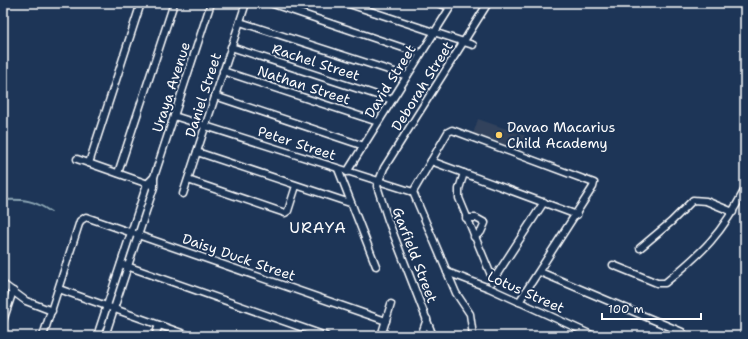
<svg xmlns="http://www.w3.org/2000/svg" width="748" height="339" viewBox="0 0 748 339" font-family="'Shantell Sans',sans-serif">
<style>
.built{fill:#30425c}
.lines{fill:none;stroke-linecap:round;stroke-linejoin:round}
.stream{stroke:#8da7b5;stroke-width:2}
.street-casing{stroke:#fff;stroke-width:9}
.street{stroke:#1d3557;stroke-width:6}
.poi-dot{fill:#ffd166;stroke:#1d3557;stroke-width:1.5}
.labels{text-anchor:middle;stroke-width:4;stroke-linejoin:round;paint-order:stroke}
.street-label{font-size:14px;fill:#fff;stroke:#1d3557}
.poi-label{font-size:14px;fill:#fff;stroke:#1d3557;text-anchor:start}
.quarter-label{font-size:16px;letter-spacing:1px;fill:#fff;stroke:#1d3557}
</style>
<rect width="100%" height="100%" fill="#1d3557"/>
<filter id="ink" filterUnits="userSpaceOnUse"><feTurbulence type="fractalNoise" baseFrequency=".025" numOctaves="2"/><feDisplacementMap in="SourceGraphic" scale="8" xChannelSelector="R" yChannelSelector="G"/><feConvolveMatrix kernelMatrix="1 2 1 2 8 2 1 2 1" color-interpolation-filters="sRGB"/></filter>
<g filter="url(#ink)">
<path class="built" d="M478 119 526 136 521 151 473 134Z"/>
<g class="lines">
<path class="stream" d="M3 200C24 199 34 200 51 212"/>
<defs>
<g id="street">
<path d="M270 3 421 54"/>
<path d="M346 3 473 45"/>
<path d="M437 3 450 7"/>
<path d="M240 22 407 76"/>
<path d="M231 47 392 100"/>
<path d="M223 71 378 122"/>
<path d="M215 96 364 146"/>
<path d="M174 116 413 192"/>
<path d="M197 152 350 203"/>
<path d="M77 159 151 185"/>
<path d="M431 161 577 215"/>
<path d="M89 163 141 3"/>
<path d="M338 169 376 266"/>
<path d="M347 172 453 3"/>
<path d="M118 173 174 3"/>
<path d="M464 173 459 189V198L493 280"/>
<path d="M188 180 285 213 288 211 296 186"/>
<path d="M413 192 448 132 452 130 594 183 593 187 519 302"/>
<path d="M413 192 456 293 470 314 473 336"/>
<path d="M183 194 246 3"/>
<path d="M466 218H476L485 223 481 232 474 237"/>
<path d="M640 248 671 222 693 200 706 201 733 212"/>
<path d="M121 264 326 336"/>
<path d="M613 265 657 283H665C703 252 722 234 745 189"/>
<path d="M447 272 489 288 594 336"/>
<path d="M540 272 682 332 685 336"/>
<path d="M492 282 544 202"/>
<path d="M3 284 26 301 52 311"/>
<path d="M59 289 190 336"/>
<path d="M3 321 13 291"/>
<path d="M43 336 80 221 86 217 386 321"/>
<path d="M97 336 147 184 154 177"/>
<path d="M105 336 154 187V177L211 3"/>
<path d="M155 336 159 325"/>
<path d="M381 336 391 304"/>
<path d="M421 336 427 319"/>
<path d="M433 336 388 220 377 186 384 168 488 3"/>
</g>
</defs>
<use href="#street" class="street-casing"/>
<use href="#street" class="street"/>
</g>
</g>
<circle class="poi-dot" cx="499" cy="135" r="4"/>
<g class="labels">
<g class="street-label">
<text transform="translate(316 62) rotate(18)" y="5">Rachel Street</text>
<text transform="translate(390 81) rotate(-58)" y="5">David Street</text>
<text transform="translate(304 85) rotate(18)" y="5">Nathan Street</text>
<text transform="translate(422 86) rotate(-58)" y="5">Deborah Street</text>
<text transform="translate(171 87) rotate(-72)" y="5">Uraya Avenue</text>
<text transform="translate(203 95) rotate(-72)" y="5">Daniel Street</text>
<text transform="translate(297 143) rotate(18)" y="5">Peter Street</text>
<text transform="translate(415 255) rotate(69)" y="5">Garfield Street</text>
<text transform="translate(239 257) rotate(19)" y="5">Daisy Duck Street</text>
<text transform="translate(526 292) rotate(24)" y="5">Lotus Street</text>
</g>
<g class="poi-label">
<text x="507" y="132">Davao Macarius<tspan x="507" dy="16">Child Academy</tspan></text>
</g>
<g class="quarter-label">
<text x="318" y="233">URAYA</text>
</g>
</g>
<rect width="748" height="339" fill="none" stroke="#1d3557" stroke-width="16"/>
<rect x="8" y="8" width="732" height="323" fill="none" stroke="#fff" stroke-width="1.5" filter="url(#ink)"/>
<path d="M602 313v6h99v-6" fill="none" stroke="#ffffff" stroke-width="2"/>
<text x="608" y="313" font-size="12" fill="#ffffff" stroke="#1d3557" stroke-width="3" paint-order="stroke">100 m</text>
</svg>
